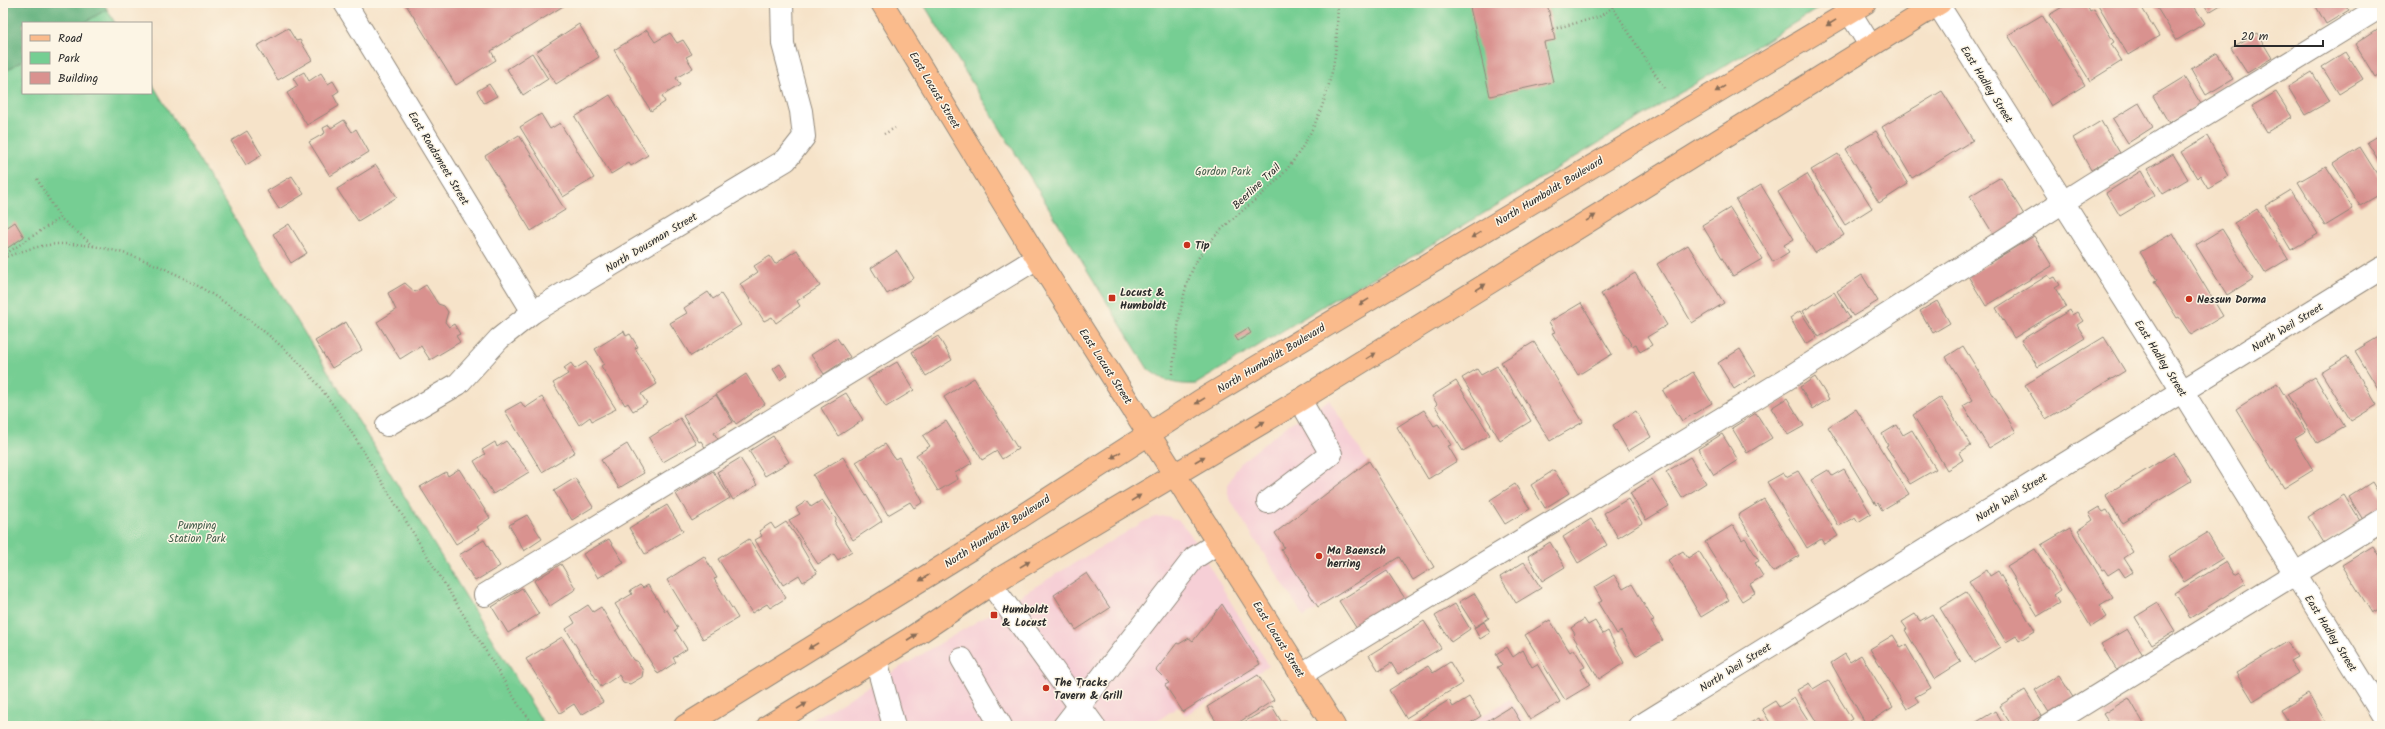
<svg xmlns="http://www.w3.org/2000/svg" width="2385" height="729" viewBox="0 0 2385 729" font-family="Kalam,sans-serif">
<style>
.built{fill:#f6cfd6}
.green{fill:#76ce93;stroke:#507c5f}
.forest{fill:#60b17d;stroke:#466e54}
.building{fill:#d9928f}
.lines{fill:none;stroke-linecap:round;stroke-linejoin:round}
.minor-casing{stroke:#90877a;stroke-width:24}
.major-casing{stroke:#90877a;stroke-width:24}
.path{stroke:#90877a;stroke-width:2.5;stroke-dasharray:1 3;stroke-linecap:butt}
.minor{stroke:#fff;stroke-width:22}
.major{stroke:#fabb8c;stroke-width:22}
.oneway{fill:#886c57}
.poi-dot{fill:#c8321e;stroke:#fcf5e5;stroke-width:1.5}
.labels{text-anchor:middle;stroke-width:3;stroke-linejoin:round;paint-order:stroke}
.street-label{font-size:11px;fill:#2b2b2b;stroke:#fcf5e5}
.park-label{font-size:11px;fill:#425c4a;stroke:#fcf5e5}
.poi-label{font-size:11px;font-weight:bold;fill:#2b2b2b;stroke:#fcf5e5;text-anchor:start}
</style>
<rect width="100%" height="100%" fill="#fcf5e5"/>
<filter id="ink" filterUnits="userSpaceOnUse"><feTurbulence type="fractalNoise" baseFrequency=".025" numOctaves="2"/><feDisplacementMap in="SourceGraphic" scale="8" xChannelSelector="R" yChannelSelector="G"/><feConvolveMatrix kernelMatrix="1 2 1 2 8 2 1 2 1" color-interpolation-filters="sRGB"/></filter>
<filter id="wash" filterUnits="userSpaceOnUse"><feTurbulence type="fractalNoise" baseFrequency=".012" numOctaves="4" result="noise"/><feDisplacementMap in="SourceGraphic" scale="16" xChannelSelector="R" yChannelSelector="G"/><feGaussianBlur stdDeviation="0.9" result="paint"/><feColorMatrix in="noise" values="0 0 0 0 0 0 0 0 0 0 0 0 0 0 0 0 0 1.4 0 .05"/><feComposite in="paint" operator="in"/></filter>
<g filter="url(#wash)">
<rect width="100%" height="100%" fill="#f6e3c9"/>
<g class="built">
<path d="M1329 400 1421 547 1304 617 1235 508 1228 495V485L1239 464 1289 424Z"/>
<path d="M1167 516 1179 521 1189 532 1269 666 1185 715 1179 706 1150 726H802L1145 521 1156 517Z"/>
<path d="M1510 699 1527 726H1466Z"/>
</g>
<g class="green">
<path d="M923 3H1827L1419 253 1336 298 1196 384C1176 385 1164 382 1148 369Z"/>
<path d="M107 9 115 23H84Z"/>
<path d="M23 60V93H151V82L545 726H3V73Z"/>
</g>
<path class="forest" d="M3 3H104L107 9 84 23H23V60L3 73Z"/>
<g id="blocks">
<g class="building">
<path d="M405 3H568L491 51 496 60 456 85Z"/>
<path d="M1469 3H1547L1555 40 1544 42 1553 82 1490 96Z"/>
<path d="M2069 3H2086L2090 11 2094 9 2114 42 2111 44 2122 61 2090 81 2049 15Z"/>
<path d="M2097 3H2139L2159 36 2128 55Z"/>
<path d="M2154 3H2192L2205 23 2177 40Z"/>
<path d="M2203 3H2224L2209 12Z"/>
<path d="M2314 3H2344L2349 10 2326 24Z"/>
<path d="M2042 15 2085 85 2051 106 2008 35Z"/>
<path d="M579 24 599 57 556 84 536 52Z"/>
<path d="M2382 26V72L2375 77 2355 44Z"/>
<path d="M288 28 296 41 300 40 312 60 278 80 257 46Z"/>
<path d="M647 30 655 42 670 33 677 43 683 40 692 54 686 57 693 68 676 78 680 85 662 96 665 102 651 111 614 50Z"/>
<path d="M2257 33 2272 58 2247 73 2231 48Z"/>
<path d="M2346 52 2363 79 2339 94 2322 67Z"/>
<path d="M532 53 548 79 523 95 507 69Z"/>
<path d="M2217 53 2233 79 2206 95 2191 69Z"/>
<path d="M304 72 309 81 321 73 328 84 333 81 339 91 333 95 339 106 307 125 287 93 298 86 293 78Z"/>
<path d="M2312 72 2330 101 2305 115 2288 87Z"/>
<path d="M2184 77 2201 104 2169 123 2153 96Z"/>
<path d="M489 84 497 96 484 103 477 91Z"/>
<path d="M1942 91 1973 140 1912 178 1882 127Z"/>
<path d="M2276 92 2292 117 2267 132 2252 106Z"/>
<path d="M610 95 648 155 631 166 629 163 611 174 575 117Z"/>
<path d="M2139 103 2153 127 2128 143 2113 119Z"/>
<path d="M541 114 550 129 560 123 594 178 563 197 520 127Z"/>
<path d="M344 120 352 132 356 129 369 152 330 176 309 142 325 133 323 128 329 125 331 128Z"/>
<path d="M2101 121 2120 153 2091 170 2073 138Z"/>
<path d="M247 131 262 155 246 165 231 141Z"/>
<path d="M1876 131 1908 184 1879 203 1846 149Z"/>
<path d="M2382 133V166L2367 142Z"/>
<path d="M519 135 565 210 531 231 485 156Z"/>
<path d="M2207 136 2229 176 2208 188 2200 175 2197 178 2181 152Z"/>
<path d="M2360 147 2382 182V193L2360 206 2333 164Z"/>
<path d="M1838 154 1872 208 1845 225 1811 170Z"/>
<path d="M2173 154 2188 179 2163 194 2148 169Z"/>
<path d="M376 165 397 197 358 221 337 189Z"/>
<path d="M2326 166 2353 209 2325 226 2298 182Z"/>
<path d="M2141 171 2155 195 2120 216 2106 193Z"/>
<path d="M1807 174 1844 235 1815 253 1778 192Z"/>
<path d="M292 176 304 194 279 209 267 191Z"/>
<path d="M2001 177 2026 218 1995 237 1970 196Z"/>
<path d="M1761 185 1794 239 1784 245 1789 252 1773 262 1736 200Z"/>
<path d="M2291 190 2318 234 2291 250 2265 206Z"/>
<path d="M1730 208 1762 259 1733 276 1702 225Z"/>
<path d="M2257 209 2288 259 2265 273 2234 223Z"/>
<path d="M15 222 24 237 3 251V230Z"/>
<path d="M289 224 307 253 291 263 273 234Z"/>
<path d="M2222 229 2253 279 2227 295 2196 245Z"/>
<path d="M2173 233 2223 316 2191 335 2179 317 2177 318 2154 281 2157 280 2140 252Z"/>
<path d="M2034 236 2052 266 1986 306 1968 276Z"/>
<path d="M1688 245 1724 303 1692 323 1657 264Z"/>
<path d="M797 250 820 286 797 301 800 306 776 323 772 317 764 321 740 284 758 272 754 266 770 256 775 264Z"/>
<path d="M897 251 914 278 887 294 871 268Z"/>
<path d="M1635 273 1667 325 1647 337 1652 345 1640 352 1636 344 1632 346 1601 294Z"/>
<path d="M1862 275 1878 301 1853 316 1837 291Z"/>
<path d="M2048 275 2051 279 2055 277 2060 285 2055 288 2066 306 2014 338 1996 308Z"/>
<path d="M405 283 415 292 426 285 438 304 444 306 448 312 445 322 449 327 454 324 460 334 456 336 460 342 430 360 421 346 400 359 377 322 396 310 388 293Z"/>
<path d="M708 292 713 299 721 294 741 325 691 356 670 323 687 313 684 308Z"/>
<path d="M1834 292 1850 318 1819 337 1803 311Z"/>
<path d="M1937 301 1950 323 1933 333 1920 311Z"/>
<path d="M1581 303 1612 354 1578 375 1552 333 1555 332 1549 322Z"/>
<path d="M2070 310 2072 315 2077 312 2083 321 2077 325 2085 338 2038 367 2021 340Z"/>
<path d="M1800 311 1817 337 1806 344 1790 318Z"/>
<path d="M346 322 362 350 332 368 315 341Z"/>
<path d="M1248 328 1251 333 1238 341 1235 336Z"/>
<path d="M624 331 626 336 630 334 638 347 635 348 657 384 641 394 647 403 633 411 628 403 625 405 601 366 604 364 595 349Z"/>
<path d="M2382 335V395L2355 351Z"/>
<path d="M938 336 952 360 926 376 912 352Z"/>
<path d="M2104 337 2125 371 2046 419 2025 385Z"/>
<path d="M837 338 850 357 824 374 811 355Z"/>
<path d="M1534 342 1583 422 1550 441 1501 362Z"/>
<path d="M1963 346 2016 432 1989 448 1963 406 1973 400 1946 357Z"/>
<path d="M1740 349 1756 375 1734 389 1718 363Z"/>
<path d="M2347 356 2377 405 2351 421 2321 372Z"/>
<path d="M586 362 616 409 592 421 590 417 579 425 553 383 568 374 564 368 571 363 575 369Z"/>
<path d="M897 362 914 390 886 407 868 379Z"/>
<path d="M780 364 787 375 780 380 773 369Z"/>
<path d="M1497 366 1531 421 1500 440 1462 378 1477 369 1481 375Z"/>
<path d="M1693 372 1712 403 1682 421 1663 391Z"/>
<path d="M746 374 765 404 736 424 716 394Z"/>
<path d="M1815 377 1829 399 1813 409 1800 387Z"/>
<path d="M2315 377 2345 427 2317 443 2287 394Z"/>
<path d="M974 378 1018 449 1002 459 997 451 982 460 944 397Z"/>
<path d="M1456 381 1490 435 1463 451 1435 406 1437 404 1432 396Z"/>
<path d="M2277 383 2306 431 2294 438 2313 470 2284 488 2236 409Z"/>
<path d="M846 393 863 420 838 436 821 408Z"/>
<path d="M716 395 733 422 714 433 719 441 706 449 701 441 699 442 683 416Z"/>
<path d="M542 397 575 452 542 472 505 411 521 402 525 408Z"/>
<path d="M1941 397 1971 445 1959 453 1963 460 1947 470 1913 415Z"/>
<path d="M1787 398 1804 426 1788 435 1771 408Z"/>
<path d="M1856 409 1909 494 1882 510 1878 503 1876 505 1828 427Z"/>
<path d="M1424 410 1434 426 1438 424 1451 445 1448 446 1457 461 1428 479 1397 427Z"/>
<path d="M1636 411 1651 437 1628 451 1613 425Z"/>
<path d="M1756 413 1772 438 1747 453 1732 428Z"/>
<path d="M680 418 696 443 663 462 649 438Z"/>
<path d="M946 421 972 463 955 473 958 479 938 491 916 455 930 446 923 436Z"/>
<path d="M1897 425 1903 435 1912 430 1936 469 1910 484 1886 446 1888 445 1882 434Z"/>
<path d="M1722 434 1738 460 1714 475 1698 449Z"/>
<path d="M773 436 789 462 765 476 749 451Z"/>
<path d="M506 441 529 472 493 494 474 461 485 454 482 450 495 442 497 447Z"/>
<path d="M627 444 644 473 619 488 601 460Z"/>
<path d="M885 444 895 459 899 457 923 502 914 508 910 502 888 515 856 462Z"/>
<path d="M2174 453 2191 481 2122 523 2105 495Z"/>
<path d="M843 457 882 521 853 540 813 475Z"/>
<path d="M1690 457 1706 483 1682 498 1666 472Z"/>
<path d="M740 458 757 485 733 500 717 472Z"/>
<path d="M1369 461 1434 567 1413 580 1399 557 1318 607 1281 549 1284 547 1275 533Z"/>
<path d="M459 469 490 518 477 527 479 530 456 544 420 487 446 472 448 476Z"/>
<path d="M1844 469 1871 514 1858 522 1855 517 1839 526 1811 480 1828 470 1832 476Z"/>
<path d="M1554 470 1569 493 1545 508 1531 485Z"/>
<path d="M713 471 730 498 692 521 676 494Z"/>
<path d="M1798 471 1838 536 1824 544 1821 539 1807 548 1767 482 1783 473 1786 477Z"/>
<path d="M575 478 593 507 572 520 554 491Z"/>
<path d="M1652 479 1669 506 1646 520 1630 493Z"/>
<path d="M2372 482 2382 499V512L2365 523 2349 497Z"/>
<path d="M1515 484 1530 509 1505 524 1490 500Z"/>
<path d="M2344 495 2360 521 2324 543 2308 517Z"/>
<path d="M1628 499 1642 523 1618 538 1604 513Z"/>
<path d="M1764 499 1799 556 1773 572 1738 515Z"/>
<path d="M822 500 836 519 835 524 852 551 838 560 834 554 818 564 789 520 800 514 796 508 807 501 811 507Z"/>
<path d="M667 505 683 531 645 554 629 528Z"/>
<path d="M2099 507 2103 512 2107 510 2133 552 2124 558 2133 572 2125 577 2119 568 2108 575 2104 569 2102 570 2078 530 2093 520 2089 513Z"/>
<path d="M527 515 542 539 524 551 509 525Z"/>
<path d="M1591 519 1607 545 1578 563 1563 537Z"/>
<path d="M786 522 800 541 801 546 817 573 803 582 799 575 783 585 755 540 762 536 759 531 771 523 775 529Z"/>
<path d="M1733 525 1742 540 1745 538 1759 561 1755 563 1763 576 1750 584 1755 593 1742 601 1705 542Z"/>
<path d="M2070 528 2113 598 2100 606 2107 617 2091 627 2041 545Z"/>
<path d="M2207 533 2223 558 2184 582 2169 556Z"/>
<path d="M609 539 624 563 598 578 583 554Z"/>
<path d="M749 539 786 598 770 608 767 604 752 613 718 559Z"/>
<path d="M484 540 500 566 475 581 459 555Z"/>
<path d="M1550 542 1565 567 1542 581 1528 556Z"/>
<path d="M2373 546 2382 561V607L2372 613 2342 565Z"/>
<path d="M2035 549 2061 590 2054 595 2059 603 2038 616 2007 566Z"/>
<path d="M1683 551 1688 558 1699 551 1729 600 1701 617 1668 560Z"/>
<path d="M704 556 717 578 714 579 738 618 703 639 667 580Z"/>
<path d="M1524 562 1541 588 1516 603 1500 577Z"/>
<path d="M2226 562 2234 575 2239 572 2246 583 2190 618 2175 593Z"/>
<path d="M561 564 576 589 550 606 534 581Z"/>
<path d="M1987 570 1990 576 1998 571 2035 631 2019 641 2016 636 2006 642 1969 581Z"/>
<path d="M1387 571 1406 600 1357 629 1339 601Z"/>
<path d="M1087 573 1110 608 1076 630 1054 595Z"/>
<path d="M1614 575 1623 589 1632 584 1654 621 1651 622 1663 640 1636 656 1621 631 1617 634 1598 603 1602 601 1594 587Z"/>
<path d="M640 585 643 588 648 585 665 611 667 610 678 628 675 630 687 649 673 658 676 662 658 674 615 604 632 594 630 591Z"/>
<path d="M522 588 539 614 508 633 492 607Z"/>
<path d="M1966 592 2000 647 1974 663 1940 608Z"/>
<path d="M1474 593 1489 618 1475 627 1459 602Z"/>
<path d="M2158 603 2175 631 2152 645 2135 617Z"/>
<path d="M1222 604 1260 664 1183 712 1165 685 1169 683 1156 670 1177 643 1179 644 1189 638 1193 641Z"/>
<path d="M1455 604 1470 629 1451 642 1435 616Z"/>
<path d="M588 605 593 612 601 607 633 660 638 662 643 671 642 677 630 684 623 682 619 675 601 687 566 629 575 623 571 616Z"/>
<path d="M1915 614 1920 621 1932 614 1961 662 1934 679 1905 630 1907 629 1902 622Z"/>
<path d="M1584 619 1588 625 1595 621 1603 634 1608 631 1624 663 1599 679 1573 636 1575 634 1571 628Z"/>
<path d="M1550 620 1570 652 1574 649 1585 667 1581 669 1590 685 1565 700 1525 635Z"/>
<path d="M1424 621 1441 648 1398 674 1391 663 1379 671 1369 655Z"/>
<path d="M1484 622 1490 633 1480 639 1474 628Z"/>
<path d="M2127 629 2143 655 2117 671 2101 644Z"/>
<path d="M1893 635 1901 648 1906 645 1931 688 1915 697 1919 702 1907 709 1870 649Z"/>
<path d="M562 637 603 702 581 715 574 704 560 713 526 659Z"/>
<path d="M2287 642 2297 657 2290 661 2298 673 2253 701 2236 673Z"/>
<path d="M1507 647 1513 657 1523 650 1532 667 1537 664 1560 702 1530 720 1497 667 1502 665 1496 654Z"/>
<path d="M1845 654 1850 662 1861 655 1893 707 1866 724 1831 663Z"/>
<path d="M1450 662 1463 683 1406 718 1389 690 1428 666 1433 673Z"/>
<path d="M1258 675 1274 700 1233 726H1219L1207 707Z"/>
<path d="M2059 675 2074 699 2050 714 2035 690Z"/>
<path d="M1828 680 1852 719 1844 724 1845 726H1819L1797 690 1809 683 1813 689Z"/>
<path d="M2025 690 2041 716 2025 726H2012L1999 706Z"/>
<path d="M2308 694 2327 724 2290 726 2281 710Z"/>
<path d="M1469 697 1481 716 1466 726H1408L1449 700 1453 707Z"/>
<path d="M1794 698 1812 726H1772L1762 709 1775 701 1779 707Z"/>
<path d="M2129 698 2144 724 2140 726H2111L2103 714Z"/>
<path d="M1272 706 1282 723 1286 720 1290 726H1237Z"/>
<path d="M1511 706 1523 726H1479Z"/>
<path d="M1995 711 2004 726H1970Z"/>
<path d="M1759 718 1763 726H1745Z"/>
</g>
</g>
</g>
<g filter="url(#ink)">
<use href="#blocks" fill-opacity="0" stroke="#90877a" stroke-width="1"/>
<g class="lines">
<defs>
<g id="minor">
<path d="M345 3 533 312"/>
<path d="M1844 3 1870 45"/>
<path d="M1937 3 2163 360 2382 714"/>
<path d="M387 425 458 384 499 339 533 312 786 160 804 137 801 111 783 44 782 3"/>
<path d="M1268 502 1331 454 1300 400"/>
<path d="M991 584 1094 726"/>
<path d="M485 595 1037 258"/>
<path d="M962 659 1001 726"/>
<path d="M876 660 894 726"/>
<path d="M1302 674 1785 380 2090 185 2382 6"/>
<path d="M1064 726 1194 558 1218 543"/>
<path d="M1640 726 2382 268"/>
<path d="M2048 726 2382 520"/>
</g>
<g id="major">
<path d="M882 3 1037 258 1334 726"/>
<path d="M685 726 977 545 1200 401 1865 3"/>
<path d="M768 726 911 638 991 584 1300 400 1940 3"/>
</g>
</defs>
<use href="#minor" class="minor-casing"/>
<use href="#major" class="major-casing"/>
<g class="path">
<path d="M1610 3 1664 88"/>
<path d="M1553 29 1599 17 1613 7"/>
<path d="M884 134 895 128"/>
<path d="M37 179 60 218 94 246"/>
<path d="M4 257 7 253 60 218"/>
<path d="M3 258C22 251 39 245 59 244 140 241 233 301 290 354 311 373 327 397 344 420L520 707 535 726"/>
<path d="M1172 374C1178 337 1178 299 1195 264 1213 230 1246 210 1273 184 1306 153 1327 104 1334 61 1337 42 1337 22 1338 3"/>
</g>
<use href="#minor" class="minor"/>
<use href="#major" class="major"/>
</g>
<defs><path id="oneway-solid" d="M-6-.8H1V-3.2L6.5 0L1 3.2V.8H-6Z"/></defs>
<g class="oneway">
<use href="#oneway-solid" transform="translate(1831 23) rotate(149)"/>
<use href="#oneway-solid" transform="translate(1720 89) rotate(149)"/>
<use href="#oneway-solid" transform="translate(1591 218) rotate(-32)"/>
<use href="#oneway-solid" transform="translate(1476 235) rotate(149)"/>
<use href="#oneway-solid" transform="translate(1481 287) rotate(-32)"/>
<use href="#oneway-solid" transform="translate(1364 302) rotate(149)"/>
<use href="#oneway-solid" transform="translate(1371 356) rotate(-32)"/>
<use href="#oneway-solid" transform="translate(1200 401) rotate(148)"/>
<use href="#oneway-solid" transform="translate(1260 424) rotate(-31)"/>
<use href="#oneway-solid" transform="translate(1116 455) rotate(146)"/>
<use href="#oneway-solid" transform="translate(1200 459) rotate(-30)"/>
<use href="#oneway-solid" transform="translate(1136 498) rotate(-32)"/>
<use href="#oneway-solid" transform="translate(1025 564) rotate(-31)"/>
<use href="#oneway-solid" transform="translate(924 578) rotate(148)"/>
<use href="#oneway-solid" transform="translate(912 637) rotate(-33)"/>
<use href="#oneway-solid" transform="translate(813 646) rotate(148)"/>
<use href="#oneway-solid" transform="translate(802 706) rotate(-32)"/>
</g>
</g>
<g class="poi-dot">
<circle cx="1187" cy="245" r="4"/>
<rect x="1108" y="294" width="8" height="8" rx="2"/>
<circle cx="2189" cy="299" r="4"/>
<circle cx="1319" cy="556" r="4"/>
<rect x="990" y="611" width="8" height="8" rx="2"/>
<circle cx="1046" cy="688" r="4"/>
</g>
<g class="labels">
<g class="street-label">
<text transform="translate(1987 84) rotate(58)" y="4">East Hadley Street</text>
<text transform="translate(935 90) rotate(59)" y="4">East Locust Street</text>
<text transform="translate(439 158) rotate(59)" y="4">East Roadsmeet Street</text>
<text transform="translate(1256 186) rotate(-43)" y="4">Beerline Trail</text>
<text transform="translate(1549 191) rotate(-31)" y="4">North Humboldt Boulevard</text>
<text transform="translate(651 242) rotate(-31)" y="4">North Dousman Street</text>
<text transform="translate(2287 327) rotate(-32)" y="4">North Weil Street</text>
<text transform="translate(1271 358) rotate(-31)" y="4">North Humboldt Boulevard</text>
<text transform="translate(2161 358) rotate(58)" y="4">East Hadley Street</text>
<text transform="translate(1106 366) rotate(57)" y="4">East Locust Street</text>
<text transform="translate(2011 497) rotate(-32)" y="4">North Weil Street</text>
<text transform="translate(997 531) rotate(-33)" y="4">North Humboldt Boulevard</text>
<text transform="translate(2331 633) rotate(58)" y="4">East Hadley Street</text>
<text transform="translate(1279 639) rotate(58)" y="4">East Locust Street</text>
<text transform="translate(1735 667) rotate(-32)" y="4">North Weil Street</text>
</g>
<g class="park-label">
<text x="1223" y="175">Gordon Park</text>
<text x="197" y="529">Pumping<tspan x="197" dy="13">Station Park</tspan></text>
</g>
<g class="poi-label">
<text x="1195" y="249">Tip</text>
<text x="1120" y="296">Locust &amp;<tspan x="1120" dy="13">Humboldt</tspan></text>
<text x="2197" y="303">Nessun Dorma</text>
<text x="1327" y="554">Ma Baensch<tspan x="1327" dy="13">herring</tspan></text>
<text x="1002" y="613">Humboldt<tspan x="1002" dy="13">&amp; Locust</tspan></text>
<text x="1054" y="686">The Tracks<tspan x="1054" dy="13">Tavern &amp; Grill</tspan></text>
</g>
</g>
<rect width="2385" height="729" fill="none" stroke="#fcf5e5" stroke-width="16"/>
<rect x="22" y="22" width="130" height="72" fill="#fcf5e5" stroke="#a8a49b"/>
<rect x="30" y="35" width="20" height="6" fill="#fabb8c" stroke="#a8a49b"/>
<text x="58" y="42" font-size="12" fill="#2b2b2b">Road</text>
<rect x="30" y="52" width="20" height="12" fill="#76ce93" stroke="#a8a49b"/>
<text x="58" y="62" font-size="12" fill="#2b2b2b">Park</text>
<rect x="30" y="72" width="20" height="12" fill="#d9928f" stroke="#a8a49b"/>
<text x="58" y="82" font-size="12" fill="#2b2b2b">Building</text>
<path d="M2235 40v6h88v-6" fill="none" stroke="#2b2b2b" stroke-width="2"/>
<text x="2241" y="40" font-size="12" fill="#2b2b2b" stroke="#fcf5e5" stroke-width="3" paint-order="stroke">20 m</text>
</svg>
